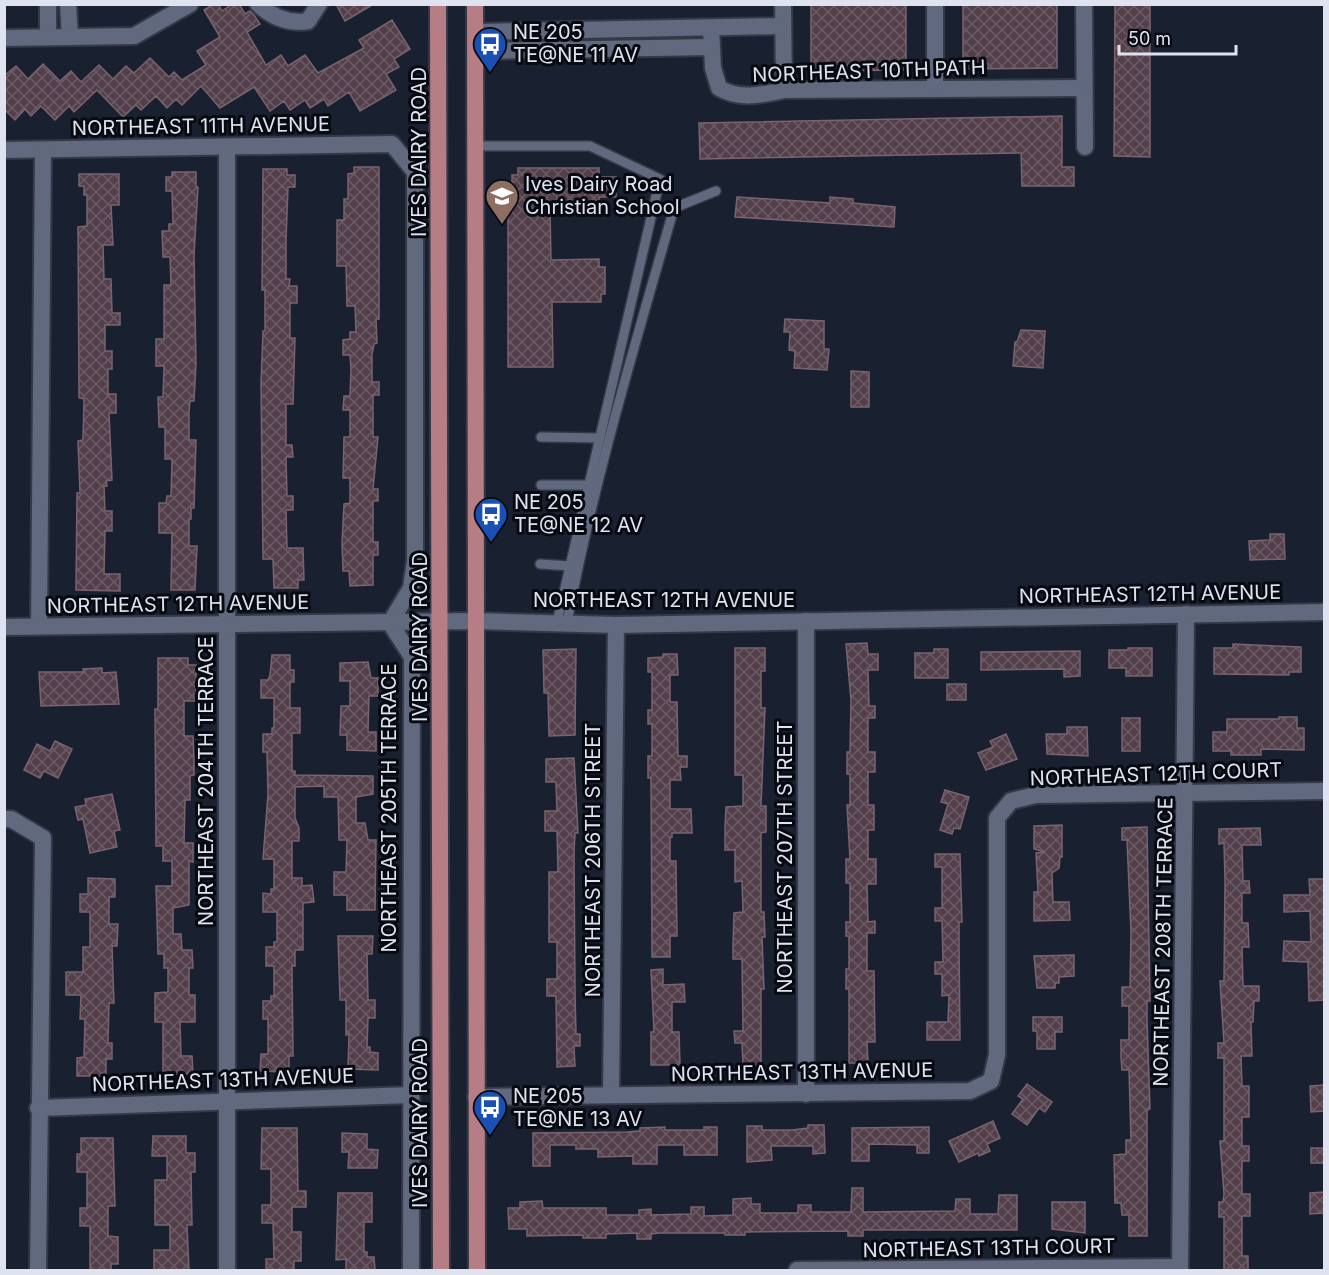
<svg xmlns="http://www.w3.org/2000/svg" width="1329" height="1275" viewBox="0 0 1329 1275" font-family="Inter,sans-serif">
<style>
.building{fill:url(#building-cross-hatch);stroke:#79636f;stroke-width:1.5}
.lines{fill:none;stroke-linecap:round;stroke-linejoin:round}
.service-casing{stroke:#353947;stroke-width:12}
.minor-casing{stroke:#353947;stroke-width:20}
.tertiary-casing{stroke:#353947;stroke-width:20}
.primary-casing{stroke:#353947;stroke-width:20}
.service{stroke:#60697d;stroke-width:9}
.minor{stroke:#60697d;stroke-width:16}
.tertiary{stroke:#60697d;stroke-width:16}
.primary{stroke:#b77d84;stroke-width:16}
.labels{text-anchor:middle;stroke-width:6;stroke-linejoin:round;paint-order:stroke}
.poi-label{font-size:20px;fill:#dee3ef;stroke:#070a11;text-anchor:start}
.street-label{font-size:20px;fill:#dee3ef;stroke:#070a11}
</style>
<defs>
<pattern id="building-cross-hatch" width="8" height="8" patternUnits="userSpaceOnUse" patternTransform="scale(1.5)"><rect width="8" height="8" fill="#533f4a"/><path d="M0 0l8 8M0 8l8-8" fill="none" stroke="#6b5b64"/></pattern>
</defs>
<rect width="100%" height="100%" fill="#192030"/>
<g class="building">
<path d="M214 4H218L222 11 232 4H239L245 14 250 11 254 15 260 24 247 32 266 65 281 55 288 66 305 55 318 73 364 48 359 40 392 20 410 49 394 59 399 67 386 74 396 90 360 111 349 92 328 106 324 99 310 108 305 100 290 110 284 101 270 111 254 87 220 108 201 86 182 105 176 99 167 108 156 96 141 110 136 105 123 117 97 90 74 112 69 106 55 120 41 106 31 116 25 109 15 120 4 109V76L16 66 28 79 43 64 60 81 71 71 81 82 99 65 113 79 126 66 134 73 150 58 169 77 174 72 182 80 206 65 197 51 220 37 204 10Z"/>
<path d="M336 4H374L345 21Z"/>
<path d="M811 4H906V70L811 71Z"/>
<path d="M963 4H1057V68L963 69Z"/>
<path d="M1115 4H1150V157L1114 156Z"/>
<path d="M1062 116V167H1074V186H1022L1021 153 700 159 699 123Z"/>
<path d="M354 167H379V319H376L377 343 374 344 372 354V382H379V395H373V437H378L373 489H378V501H373V542H378V555H373V585L350 586 349 571H343L342 543 344 504 350 503V478H343L344 437H350V410H343L344 396H350L351 369 350 355H343V340L350 339V332H356L355 306H347L346 266H337V220H344V199H348V174L354 173Z"/>
<path d="M518 168H599V177H616V197H599V208H550L551 260 599 259V267H605V294H601V302H552L553 367H508V204H512V175H518Z"/>
<path d="M263 169H287V175H295V187H288L286 241V279H290L289 286H297V303H290V338H295L293 404H286V445H292L293 457H286L287 496H293V510H286L287 548H303L304 580H298V588H274L273 559H263L261 383 263 331H265V290H262Z"/>
<path d="M172 172H196V187H198L194 255 196 363 194 401H190L189 412V440H196L194 508H191V519H189V546H197L195 590H171L172 533H159V503H166L167 496H171L172 459H165V427H159L158 397H163L164 366H156V339H164V285H171L170 257H163L162 231H169V224H173L172 191H166V177H172Z"/>
<path d="M79 174H119V205H111L113 245H103L104 279H111L112 313H120V325H105V351H112V369H108V394H116V413H109L112 480 106 481 107 486H104L105 511H112V531H105L104 574H120V591L76 590 77 493H80L78 441 83 440 84 399 79 398 78 227 87 226V195H84V186H79Z"/>
<path d="M737 197 830 203V197L853 199V203L895 207 894 227 735 217Z"/>
<path d="M785 319 824 321V349H829L827 370 794 368 795 351 789 350 790 332H784Z"/>
<path d="M1021 330 1045 331 1043 368 1013 366 1015 342H1017Z"/>
<path d="M851 371 869 372V407H851Z"/>
<path d="M1270 534H1284L1285 559 1250 560 1249 541 1270 540Z"/>
<path d="M867 643 868 654H878V670H868L869 706H875V718H868V752H875V772H868V805H874V830H868V859H876V884H867L868 922 875 921V933H867V971H874L875 1042H867L868 1063H849V989H846V969H849V936H846V922H850V883H846V859H850L847 805H850V774H847V752H850L851 700 846 644Z"/>
<path d="M1233 644 1301 647V672H1289V675L1214 674V648H1233Z"/>
<path d="M735 648H765V671H761V708H765L761 806H766V832L761 833V912H764L765 937H762L764 989H761V1065H743L742 1043H735L734 1031H743L742 959H733V944L734 913 743 912 742 881 735 882V850H725V827L726 807 743 806V775H735Z"/>
<path d="M1128 648H1152V676H1126V668H1109V650H1128Z"/>
<path d="M576 649 575 735 549 736 548 693H544L543 650Z"/>
<path d="M934 649H948V678H915V653H934Z"/>
<path d="M1080 651V676L1064 677V669L981 670V652Z"/>
<path d="M663 654H677L678 675H670V702H677L678 756H687V767H680L681 780H670V809H691L692 833H672V837L670 838V861H676L677 936H670V957H652L651 778H648V756H652V724H648V710H652V672H648V658L663 657Z"/>
<path d="M272 655H290V670H294V682H290V708H300V733H292V771H295V775L373 776V794L356 797V823H365L368 840H376L375 910H347V895H334V872H346L347 840H339L338 797H324V786L295 787V818L299 828V841H292V878H302V886L312 885 314 902 303 903V950H295V966H292L293 1056H289V1072L260 1071 261 1054H268V1019H263V1001H271V996H274V966H266V947H274V942H277V912H263V893L271 894V889H274V859H263L268 794 267 752H263V734H272V728H274V698H261V680H268L270 675Z"/>
<path d="M158 658H188V665H196V701H184V736H193L194 762V775L190 776V800H185L184 843H193V862L189 861V905L173 908V934H181L182 950H192L193 968H189V995H195V1022H180L181 1056H192L193 1074H163V1022H155V993L168 992V968H164V954H158L156 886H172V861H163V846H156L155 709H158Z"/>
<path d="M368 662 371 678H378V696H369L368 732H376V751L347 750V735H340L341 706H350V681H340V663Z"/>
<path d="M102 668V673L116 672 119 704 41 706 39 672H84L83 669Z"/>
<rect x="947" y="684" width="19" height="16"/>
<path d="M1279 717H1297V728H1304V750L1261 749V755H1231V751H1213V732H1227V719H1279Z"/>
<rect x="1122" y="718" width="18" height="33"/>
<path d="M1067 727H1087L1088 756 1047 754 1046 734H1067Z"/>
<path d="M1006 734 1017 759 986 770 978 753 993 747 990 741Z"/>
<path d="M55 741 72 749 58 778 44 771 40 778 24 770 37 744 50 751Z"/>
<path d="M574 758 578 833H575L574 852 575 992 576 1034H580V1046H574L575 1066 557 1067 556 996H547V979H557V942H549V872H558L557 831H545V811H557L556 782H546V759Z"/>
<path d="M945 790 969 797 960 829 954 828 952 834 940 830 948 804 941 802Z"/>
<path d="M112 794 120 830 114 831 117 847 90 853 83 819 78 820 75 807 86 805 85 799Z"/>
<path d="M1062 825V857H1060L1059 868 1052 873 1053 902H1069L1070 920 1034 921V892H1038L1036 853 1045 852 1034 849V826Z"/>
<path d="M1147 827 1150 1001H1147V1020L1150 1109 1147 1110V1236H1129V1215H1122L1121 1203H1115L1114 1155 1126 1154V1140H1131L1129 1070H1122L1121 1058V1040H1129V1006H1122V987H1130L1131 933 1127 840H1122V828Z"/>
<path d="M1260 828 1261 845H1242L1243 881H1249L1250 893H1242V923H1248L1249 947H1242L1243 986H1259V1001H1254L1253 1022H1251L1252 1056H1241L1242 1086H1249V1117H1242V1146H1249V1161H1242V1194H1250V1216H1242V1256H1248V1270H1224V1217H1219V1202H1223L1224 1194 1220 1141H1224V1058H1218V1043H1224L1220 981H1224L1225 881 1224 843 1219 844V829Z"/>
<path d="M935 854H960L962 922H959V941L960 1040H927V1022H948L949 995 942 996V974H935V962H943L942 921H935V908H942V867H935Z"/>
<path d="M88 878 115 879V897H109V924H118L117 946H112L114 1003H109L108 1043H112V1059H106V1076H77V1058L84 1057 85 1019H80L81 995H66V972H83V947H90V912H80V894H88Z"/>
<path d="M1309 879H1324V1000L1309 1001 1308 962 1283 961 1284 941 1311 942 1310 911 1284 912V895H1310Z"/>
<path d="M338 936H373L372 954H367L368 1000H375V1018H368L367 1047H370V1052L378 1053V1070L348 1069 349 1034 346 1035V1000H340Z"/>
<path d="M1074 955V976L1059 977V983H1055V988H1037L1034 956Z"/>
<path d="M663 969V985L684 984 685 1002H672V1032H679L680 1065H651V1032H654L651 970Z"/>
<path d="M1033 1017H1062V1032H1055V1049H1037V1031H1033Z"/>
<path d="M1027 1084 1052 1102 1045 1112 1039 1108 1027 1125 1012 1114 1023 1099 1018 1096Z"/>
<path d="M1324 1085V1111L1311 1112 1310 1086Z"/>
<path d="M993 1121 1000 1138 987 1144 990 1151 979 1156 978 1153 959 1162 949 1141Z"/>
<path d="M808 1125H824L825 1153 813 1154V1146H771L772 1160 747 1162V1126H762V1130H792L808 1128Z"/>
<path d="M665 1127V1130H704V1127H717V1155H684V1145H657V1164H633V1156L598 1157V1149H576V1145H550V1166H533V1133L627 1132 640 1131V1128Z"/>
<path d="M929 1127V1153H917V1145L869 1144V1161H852V1128Z"/>
<path d="M262 1128H297L298 1191H306V1207H292V1232H301V1261H294V1270H266V1259H274L273 1223H262V1205H271V1169H261Z"/>
<path d="M342 1133 367 1134V1149L378 1150 377 1168H348L349 1152H342Z"/>
<path d="M153 1136H186V1153H195V1172H191L192 1225H187L189 1270H154V1250H170V1225H155V1180H167V1156H152Z"/>
<path d="M81 1138H113L115 1206H108V1236L118 1237V1264H111V1270H90V1226H80V1208H87V1172H77V1154H81Z"/>
<rect x="1311" y="1148" width="13" height="15"/>
<path d="M852 1188H863V1212L955 1211 956 1199H970V1214H998L999 1195H1017V1230H863V1236H848V1231L745 1232V1235H725V1233H659L651 1234V1239H637V1233L606 1234V1238H583V1235L527 1236V1229H509L508 1208H520V1202L542 1201 543 1208H606V1215H639V1210L651 1209V1215L691 1214V1207H704V1216L733 1215V1199L751 1198V1204H760V1213H798V1205H811V1212H851Z"/>
<path d="M1324 1192V1213L1310 1214V1193Z"/>
<path d="M338 1193H372V1222H364V1252H367V1257H374L375 1270H346V1259L336 1260Z"/>
<path d="M1052 1202H1085V1233L1052 1229Z"/>
</g>
<g class="lines">
<defs>
<g id="service">
<path d="M477 146H590L660 179 557 622"/>
<path d="M541 437 600 438"/>
<path d="M541 485H589"/>
<path d="M540 564 570 566"/>
<path d="M567 623C593 483 635 345 674 208L716 191"/>
</g>
<g id="minor">
<path d="M68 4 70 37"/>
<path d="M258 4C273 18 289 24 308 21L319 4"/>
<path d="M783 4 784 90"/>
<path d="M1084 4 1085 147"/>
<path d="M711 28 713 68 719 88C739 100 762 95 784 90L1083 88"/>
<path d="M476 32 783 26"/>
<path d="M48 37V4"/>
<path d="M4 38 134 36 190 4"/>
<path d="M477 51 711 47"/>
<path d="M935 88V4"/>
<path d="M4 150 392 144 415 172V561L411 588 390 623 412 657 411 1270"/>
<path d="M39 626 43 150"/>
<path d="M4 819H11L43 838 38 1270"/>
<path d="M806 1094V621"/>
<path d="M611 1095 616 625"/>
<path d="M476 1097 970 1091 991 1081 997 1055V818L1011 801 1036 795 1324 791"/>
<path d="M38 1108 410 1095"/>
<path d="M227 1270V147"/>
<path d="M797 1270 1180 1267"/>
<path d="M1180 1270 1186 614"/>
</g>
<path id="tertiary" d="M4 627 477 621 616 625 1324 612"/>
<g id="primary">
<path d="M438 4 441 1270"/>
<path d="M475 4 477 1270"/>
</g>
</defs>
<use href="#service" class="service-casing"/>
<use href="#minor" class="minor-casing"/>
<use href="#tertiary" class="tertiary-casing"/>
<use href="#primary" class="primary-casing"/>
<use href="#service" class="service"/>
<use href="#minor" class="minor"/>
<use href="#tertiary" class="tertiary"/>
<use href="#primary" class="primary"/>
</g>
<defs>
<symbol id="bus-pin" viewBox="-11 -11 22 30"><path d="M0 17L-7.5 6A9.5 9.5 0 1 1 7.5 6Z" fill="#1a4fb4" stroke="#070a11"/><path d="M-5-6H5V4H4V6H2V4H-2V6H-4V4H-5ZM-3.5-4V0h7V-4ZM-3.5 1.2v1.5H-2V1.2ZM2 1.2v1.5H3.5V1.2Z" fill="#fff"/></symbol>
<symbol id="school-pin" viewBox="-11 -11 22 30"><path d="M0 17L-7.5 6A9.5 9.5 0 1 1 7.5 6Z" fill="#8d6e63" stroke="#070a11"/><path d="M0-5L7-2L0 1L-7-2ZM-4 1L0 2.5L4 1V4Q0 6-4 4Z" fill="#fff"/></symbol>
</defs>
<g fill-rule="evenodd">
<use href="#bus-pin" x="471" y="25" width="38" height="52"/>
<use href="#school-pin" x="483" y="177" width="38" height="52"/>
<use href="#bus-pin" x="472" y="495" width="38" height="52"/>
<use href="#bus-pin" x="471" y="1088" width="38" height="52"/>
</g>
<g class="labels">
<g class="poi-label">
<text x="513" y="39">NE 205<tspan x="513" dy="23">TE@NE 11 AV</tspan></text>
<text x="525" y="191">Ives Dairy Road<tspan x="525" dy="23">Christian School</tspan></text>
<text x="514" y="509">NE 205<tspan x="514" dy="23">TE@NE 12 AV</tspan></text>
<text x="513" y="1103">NE 205<tspan x="513" dy="23">TE@NE 13 AV</tspan></text>
</g>
<g class="street-label">
<text transform="translate(869 71) rotate(-2)" y="7">NORTHEAST 10TH PATH</text>
<text transform="translate(201 126) rotate(-1)" y="7">NORTHEAST 11TH AVENUE</text>
<text transform="translate(419 152) rotate(-90)" y="7">IVES DAIRY ROAD</text>
<text transform="translate(1150 594) rotate(-1)" y="7">NORTHEAST 12TH AVENUE</text>
<text x="664" y="607">NORTHEAST 12TH AVENUE</text>
<text transform="translate(178 604) rotate(-1)" y="7">NORTHEAST 12TH AVENUE</text>
<text transform="translate(420 637) rotate(-90)" y="7">IVES DAIRY ROAD</text>
<text transform="translate(1156 774) rotate(-2)" y="7">NORTHEAST 12TH COURT</text>
<text transform="translate(206 781) rotate(-90)" y="7">NORTHEAST 204TH TERRACE</text>
<text transform="translate(389 808) rotate(-90)" y="7">NORTHEAST 205TH TERRACE</text>
<text transform="translate(785 857) rotate(-90)" y="7">NORTHEAST 207TH STREET</text>
<text transform="translate(593 860) rotate(-90)" y="7">NORTHEAST 206TH STREET</text>
<text transform="translate(1163 942) rotate(-89)" y="7">NORTHEAST 208TH TERRACE</text>
<text transform="translate(802 1072) rotate(-1)" y="7">NORTHEAST 13TH AVENUE</text>
<text transform="translate(223 1080) rotate(-2)" y="7">NORTHEAST 13TH AVENUE</text>
<text transform="translate(420 1123) rotate(-90)" y="7">IVES DAIRY ROAD</text>
<text transform="translate(989 1248) rotate(-1)" y="7">NORTHEAST 13TH COURT</text>
</g>
</g>
<rect width="1329" height="1275" fill="none" stroke="#dee3ef" stroke-width="12"/>
<path d="M1119 45v9h117v-9" fill="none" stroke="#dee3ef" stroke-width="3"/>
<text x="1128" y="45" font-size="18" fill="#dee3ef" stroke="#070a11" stroke-width="4.5" paint-order="stroke">50 m</text>
</svg>
